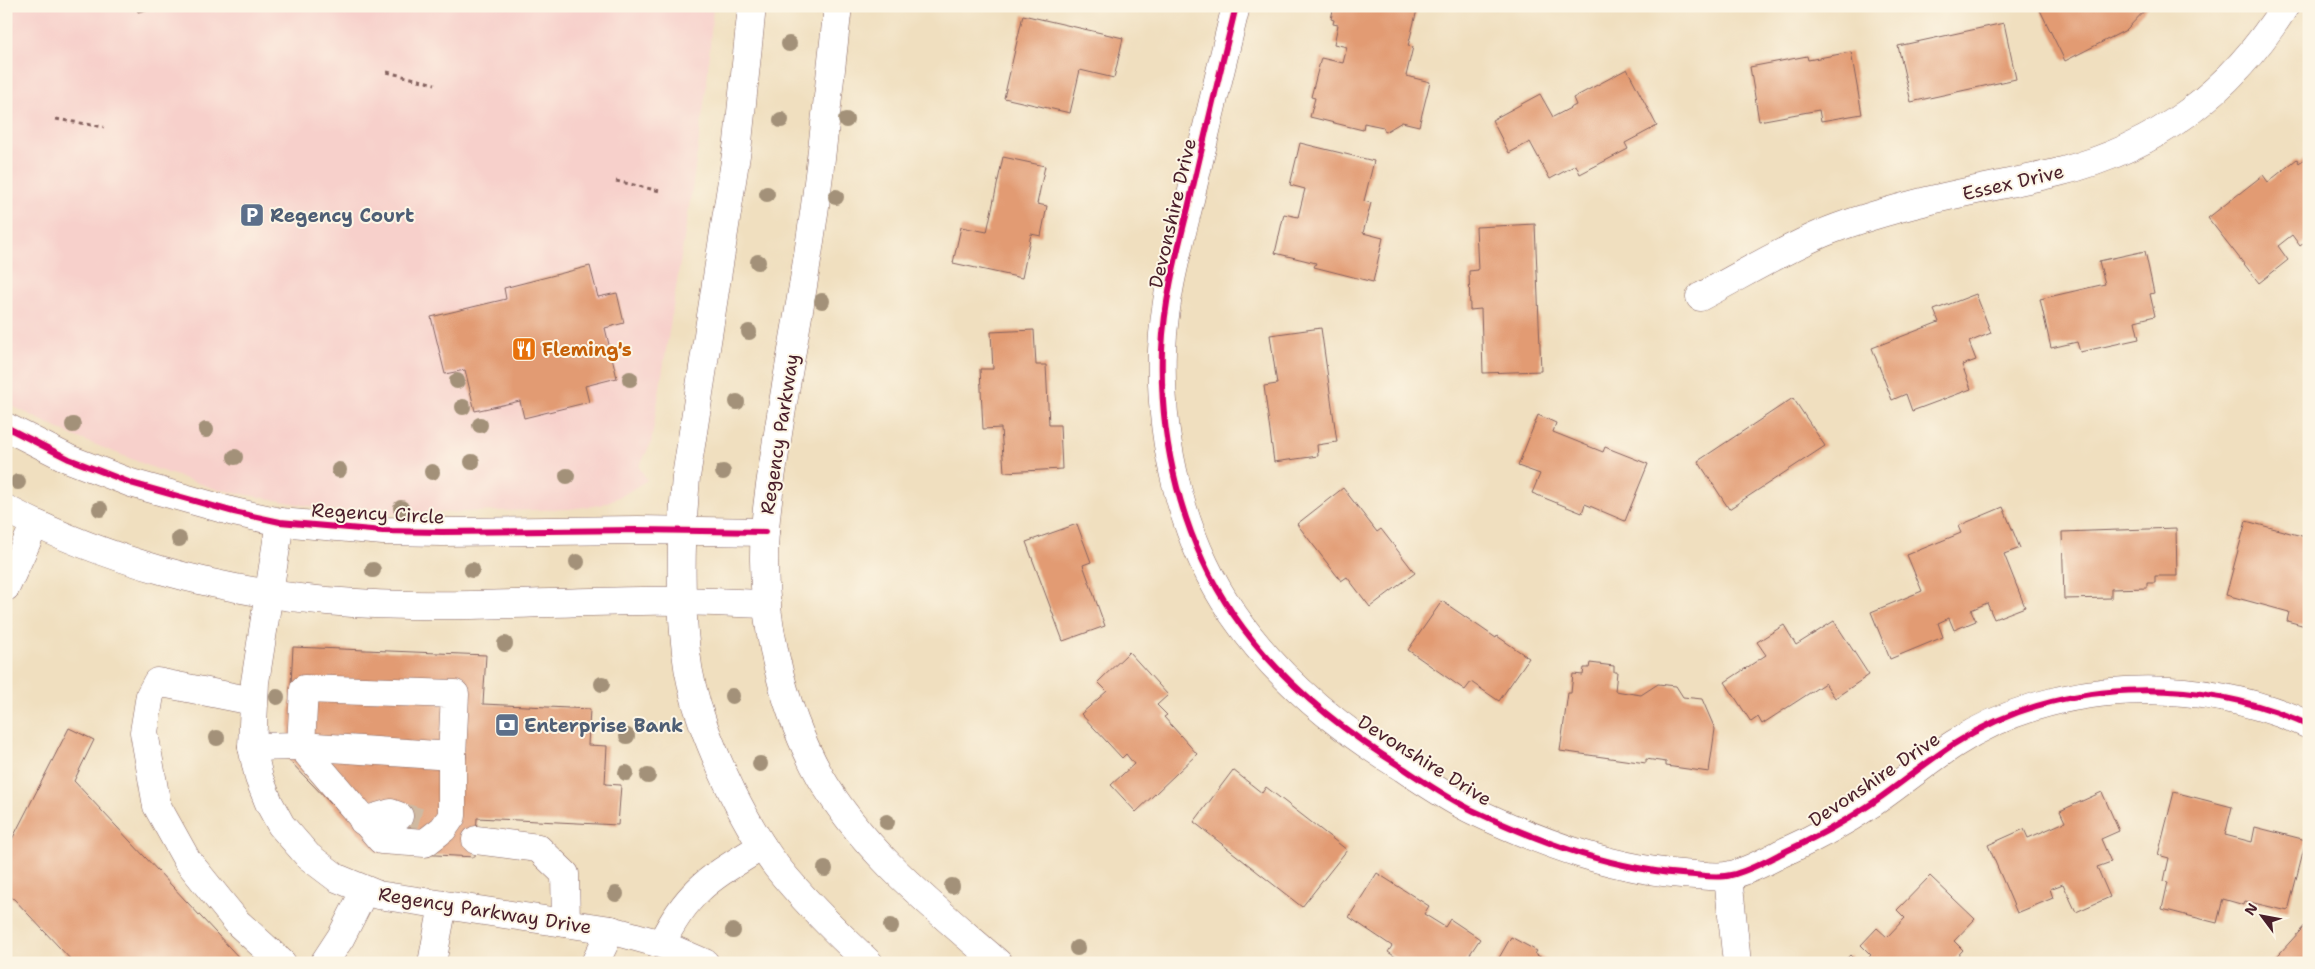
<svg xmlns="http://www.w3.org/2000/svg" width="2315" height="969" viewBox="0 0 2315 969" font-family="'Shantell Sans',sans-serif">
<style>
.built{fill:#f7d0cb}
.building{fill:#e29b73}
.lines{fill:none;stroke-linecap:round;stroke-linejoin:round}
.minor-tunnel{stroke:#cfb9a1;stroke-width:28;stroke-dasharray:28 14;stroke-linecap:butt}
.minor-casing{stroke:#84625f;stroke-width:29}
.major-casing{stroke:#84625f;stroke-width:29}
.path{stroke:#84625f;stroke-width:3;stroke-dasharray:4 4;stroke-linecap:butt}
.minor{stroke:#fff;stroke-width:28}
.major{stroke:#fff;stroke-width:28}
.cycleway-casing{stroke:#fcf5e5;stroke-width:9}
.cycleway{stroke:#d6006c;stroke-width:6}
.tree{fill:#a39179}
.labels{text-anchor:middle;stroke-width:4;stroke-linejoin:round;paint-order:stroke}
.street-label{font-size:19px;fill:#4a1f2b;stroke:#fcf5e5}
.service-label{font-size:19px;font-weight:bold;fill:#4e5e75;stroke:#fcf5e5;text-anchor:start}
.food-label{font-size:19px;font-weight:bold;fill:#c56008;stroke:#fcf5e5;text-anchor:start}
</style>
<rect width="100%" height="100%" fill="#fcf5e5"/>
<filter id="ink" filterUnits="userSpaceOnUse"><feTurbulence type="fractalNoise" baseFrequency=".02" numOctaves="2"/><feDisplacementMap in="SourceGraphic" scale="10" xChannelSelector="R" yChannelSelector="G"/><feConvolveMatrix kernelMatrix="1 2 1 2 8 2 1 2 1" color-interpolation-filters="sRGB"/></filter>
<filter id="wash" filterUnits="userSpaceOnUse"><feTurbulence type="fractalNoise" baseFrequency=".0096" numOctaves="4" result="noise"/><feDisplacementMap in="SourceGraphic" scale="20" xChannelSelector="R" yChannelSelector="G"/><feGaussianBlur stdDeviation="1.12" result="paint"/><feColorMatrix in="noise" values="0 0 0 0 0 0 0 0 0 0 0 0 0 0 0 0 0 1.4 0 .05"/><feComposite in="paint" operator="in"/></filter>
<g filter="url(#wash)">
<rect width="100%" height="100%" fill="#f0dfbf"/>
<path class="built" d="M6 6H713L707 82 693 183 651 443 639 467 647 480 625 494 601 505 569 509 404 514 330 510 216 489 159 470 71 435 6 403Z"/>
<g id="blocks">
<g class="building">
<path d="M137 6H156V7L138 12Z"/>
<path d="M1334 6H1418L1408 46 1413 47 1406 76 1430 82 1419 126 1402 122 1385 132 1383 127 1364 123 1363 130 1310 117 1315 98 1311 97 1321 58 1343 63 1347 47 1334 44 1338 25 1333 24 1334 20 1331 19Z"/>
<path d="M2038 6H2149L2126 30 2065 61Z"/>
<path d="M1023 15 1123 38 1114 78 1080 70 1070 113 1004 98Z"/>
<path d="M2004 23 2016 79 1911 102 1898 46Z"/>
<path d="M1851 52 1862 114 1821 121 1819 110 1759 121 1750 67 1807 56 1808 60Z"/>
<path d="M1627 69 1657 126 1625 143 1628 149 1580 174 1576 165 1550 179 1530 142 1509 153 1492 120 1540 94 1553 117 1576 105 1573 98Z"/>
<path d="M1300 143 1374 161 1364 201 1371 203 1363 233 1383 238 1373 282 1314 267 1316 263 1275 253 1284 214 1298 217 1305 189 1290 185Z"/>
<path d="M2309 155V239L2300 246 2292 235 2278 246 2288 260 2259 283 2208 218 2263 175 2268 182 2297 159 2299 163Z"/>
<path d="M1003 157 1045 166 1037 204 1047 206 1041 236 1031 234 1022 278 953 263 961 227 987 232Z"/>
<path d="M1535 224 1541 371 1483 373 1481 309 1470 310 1469 271 1478 270 1476 227Z"/>
<path d="M2145 251 2154 293 2150 294 2155 316 2135 321 2139 339 2080 352 2077 342 2051 348 2040 299 2105 284 2099 261Z"/>
<path d="M590 266 598 297 617 293 624 323 605 328 617 378 585 386 589 402 524 418 520 401 475 411 465 370 445 374 431 317 506 299 504 288Z"/>
<path d="M1976 294 1991 333 1969 342 1976 360 1962 365 1971 389 1912 411 1906 394 1892 400 1872 348 1939 322 1934 310Z"/>
<path d="M1321 328 1337 442 1317 445 1318 456 1274 462 1264 386 1277 384 1270 335Z"/>
<path d="M1034 330 1036 365H1046L1049 425H1060L1062 469 1004 472 1001 428 983 429 980 369H993L991 332Z"/>
<path d="M1793 398 1825 446 1729 509 1698 461Z"/>
<path d="M1538 415 1556 423 1553 432 1603 452 1605 447 1648 464 1625 521 1585 504 1582 513 1532 493 1540 474 1518 466Z"/>
<path d="M1343 488 1377 532 1381 529 1415 573 1370 607 1347 577 1341 581 1297 524Z"/>
<path d="M2003 507 2020 548 2004 554 2025 607 1994 619 1987 603 1971 610 1976 621 1954 630 1949 618 1938 623 1943 637 1890 659 1871 612 1922 591 1907 555 1961 533 1958 526Z"/>
<path d="M2246 521 2309 538V627L2287 621 2289 612 2226 595Z"/>
<path d="M1077 524 1091 562 1083 565 1105 626 1063 641 1026 542Z"/>
<path d="M2176 528 2177 576H2155V583H2147V588L2111 589V598L2064 599 2062 532Z"/>
<path d="M1442 601 1496 638 1497 636 1529 658 1499 701 1471 682 1465 690 1408 650Z"/>
<path d="M1834 621 1869 675 1835 698 1825 683 1762 724 1758 717 1751 722 1725 682 1766 655 1757 642 1784 625 1796 645Z"/>
<path d="M293 647 486 655 483 704 590 709 588 745 607 746 605 784 621 785 618 825 477 818 475 857 377 852 287 758Z"/>
<path d="M1129 652 1168 695 1157 705 1167 715 1164 717 1197 754 1136 812 1111 785 1134 764 1126 754 1122 758 1081 714 1107 691 1098 682Z"/>
<path d="M1590 663 1614 666V672H1617L1615 691 1641 695 1658 684 1676 686 1683 697 1702 699 1715 729 1709 772 1666 766V762L1646 759V763L1560 751 1568 693H1571L1573 674 1583 675 1584 668H1589Z"/>
<path d="M69 728 94 740 74 781 244 963H74L14 899 6 895V851Z"/>
<path d="M1233 770 1262 793 1266 787 1347 850 1302 907 1194 822Z"/>
<path d="M2102 792 2119 831 2101 839 2111 862 2097 867 2110 897 2076 912 2063 884 2050 889 2053 898 2017 913 1988 845 2024 829 2028 838 2065 822 2060 811Z"/>
<path d="M2174 792 2232 807 2225 835 2252 842 2255 827 2306 840 2288 911 2245 901 2244 905 2223 899 2217 923 2162 909 2168 882 2164 881 2169 858 2158 855Z"/>
<path d="M1377 873 1429 906 1424 914 1445 927 1450 919 1480 939 1464 963H1405L1388 952 1392 946 1349 917Z"/>
<path d="M1930 876 1975 919 1954 941 1963 950 1951 963H1864L1871 955 1861 945 1877 928 1887 937 1905 918 1897 910Z"/>
<path d="M2309 921V963H2271Z"/>
<path d="M1511 937 1537 951 1535 954 1551 963H1496Z"/>
<path d="M1850 955 1858 963H1842Z"/>
</g>
</g>
</g>
<g filter="url(#ink)">
<use href="#blocks" fill-opacity="0" stroke="#84625f" stroke-width="1"/>
<g class="lines">
<path class="minor-tunnel" d="M399 816 419 822"/>
<defs>
<g id="minor">
<path d="M1236 6C1220 72 1204 138 1189 204 1177 252 1164 300 1162 350 1159 440 1181 538 1233 614 1276 677 1338 728 1403 768 1426 783 1449 799 1474 811 1544 844 1617 871 1695 875 1706 876 1720 878 1731 875 1749 871 1766 861 1782 853 1813 839 1843 823 1871 804 1899 785 1925 763 1954 744 2057 678 2198 674 2309 725"/>
<path d="M1700 297C1740 276 1779 252 1821 234 1849 222 1881 213 1911 205 1960 192 2010 184 2059 172 2158 147 2231 92 2285 6"/>
<path d="M6 427 69 459 131 483 234 512 280 522 383 531 442 532 638 530 765 532"/>
<path d="M6 509C104 560 217 591 327 601 432 610 537 602 642 601 684 600 725 603 767 604"/>
<path d="M280 522 255 682 252 747 259 778 269 803 281 825 308 856 337 878 378 895 611 930 661 944 705 963"/>
<path d="M6 587 35 524"/>
<path d="M304 689 455 694 452 756V816L443 829 425 843 381 840 301 746Z"/>
<path d="M253 701 157 682 150 695 144 732 157 806 187 860 237 922 282 963"/>
<path d="M252 747 301 746 452 756"/>
<path d="M363 821 391 813 399 816"/>
<path d="M476 840 538 848 565 874 566 923"/>
<path d="M1728 877 1737 963"/>
<path d="M661 944C689 888 711 878 762 846"/>
<path d="M324 963 341 937 365 890"/>
<path d="M432 963 443 905"/>
<path d="M595 963 611 930"/>
</g>
<g id="major">
<path d="M752 6 738 142 686 477C681 535 679 594 686 652 691 701 711 748 732 792 745 818 759 844 777 867 804 901 837 933 869 963"/>
<path d="M838 6C829 84 822 163 810 241 801 303 789 365 779 427 774 461 767 496 765 531 759 612 781 707 821 778 864 852 934 907 998 963"/>
</g>
</defs>
<use href="#minor" class="minor-casing"/>
<use href="#major" class="major-casing"/>
<g class="path">
<path d="M387 72 435 84"/>
<path d="M56 119 104 127"/>
<path d="M616 181 660 191"/>
</g>
<use href="#minor" class="minor"/>
<use href="#major" class="major"/>
<defs>
<g id="cycleway">
<path d="M1236 6C1220 72 1204 138 1189 204 1177 252 1164 300 1162 350 1159 440 1181 538 1233 614 1276 677 1338 728 1403 768 1426 783 1449 799 1474 811 1544 844 1617 871 1695 875 1706 876 1720 878 1731 875 1749 871 1766 861 1782 853 1813 839 1843 823 1871 804 1899 785 1925 763 1954 744 2057 678 2198 674 2309 725"/>
<path d="M6 427 69 459 131 483 234 512 280 522 383 531 442 532 638 530 765 532"/>
</g>
</defs>
<use href="#cycleway" class="cycleway-casing"/>
<use href="#cycleway" class="cycleway"/>
</g>
<g class="tree">
<circle cx="789" cy="44" r="8"/>
<circle cx="781" cy="120" r="8"/>
<circle cx="846" cy="120" r="8"/>
<circle cx="767" cy="194" r="8"/>
<circle cx="836" cy="197" r="8"/>
<circle cx="758" cy="262" r="8"/>
<circle cx="822" cy="301" r="8"/>
<circle cx="749" cy="332" r="8"/>
<circle cx="630" cy="379" r="8"/>
<circle cx="457" cy="381" r="8"/>
<circle cx="737" cy="402" r="8"/>
<circle cx="463" cy="407" r="8"/>
<circle cx="73" cy="425" r="8"/>
<circle cx="480" cy="425" r="8"/>
<circle cx="206" cy="430" r="8"/>
<circle cx="235" cy="457" r="8"/>
<circle cx="472" cy="462" r="8"/>
<circle cx="339" cy="470" r="8"/>
<circle cx="432" cy="472" r="8"/>
<circle cx="723" cy="472" r="8"/>
<circle cx="567" cy="476" r="8"/>
<circle cx="18" cy="482" r="8"/>
<circle cx="401" cy="508" r="8"/>
<circle cx="100" cy="509" r="8"/>
<circle cx="179" cy="539" r="8"/>
<circle cx="577" cy="562" r="8"/>
<circle cx="373" cy="570" r="8"/>
<circle cx="472" cy="570" r="8"/>
<circle cx="505" cy="644" r="8"/>
<circle cx="602" cy="684" r="8"/>
<circle cx="732" cy="696" r="8"/>
<circle cx="277" cy="697" r="8"/>
<circle cx="627" cy="736" r="8"/>
<circle cx="217" cy="738" r="8"/>
<circle cx="760" cy="764" r="8"/>
<circle cx="626" cy="773" r="8"/>
<circle cx="648" cy="776" r="8"/>
<circle cx="887" cy="822" r="8"/>
<circle cx="825" cy="869" r="8"/>
<circle cx="952" cy="886" r="8"/>
<circle cx="616" cy="894" r="8"/>
<circle cx="891" cy="926" r="8"/>
<circle cx="733" cy="931" r="8"/>
<circle cx="1077" cy="948" r="8"/>
</g>
</g>
<defs>
<symbol id="parking-square" viewBox="-11 -11 22 22"><rect x="-9" y="-9" width="18" height="18" rx="4" fill="#5c6f8a" stroke="#fcf5e5"/><path d="M-3.5-5.5H1a3.5 3.5 0 0 1 0 7H-1V5.5H-3.5ZM-1-3.4V-.6H.8a1.4 1.4 0 0 0 0-2.8Z" fill="#fff"/></symbol>
<symbol id="restaurant-square" viewBox="-11 -11 22 22"><rect x="-9" y="-9" width="18" height="18" rx="4" fill="#e8710a" stroke="#fcf5e5"/><path d="M-5-6h1v4h1v-4h1v4h1v-4h1v5L-1.5 .5V6h-2V.5L-5-1ZM5-6V6H3V1.5H1.5Q1.5-4 5-6Z" fill="#fff"/></symbol>
<symbol id="bank-square" viewBox="-11 -11 22 22"><rect x="-9" y="-9" width="18" height="18" rx="4" fill="#5c6f8a" stroke="#fcf5e5"/><path d="M-6-4H6V4H-6ZM0-2.3a2.3 2.3 0 1 0 0 4.6a2.3 2.3 0 1 0 0-4.6Z" fill="#fff"/></symbol>
</defs>
<g fill-rule="evenodd">
<use href="#parking-square" x="238" y="201" width="28" height="28"/>
<use href="#restaurant-square" x="510" y="335" width="28" height="28"/>
<use href="#bank-square" x="493" y="711" width="28" height="28"/>
</g>
<g class="labels">
<g class="street-label">
<text transform="translate(2013 182) rotate(-13)" y="7">Essex Drive</text>
<text transform="translate(1172 213) rotate(-77)" y="7">Devonshire Drive</text>
<text transform="translate(779 434) rotate(-81)" y="7">Regency Parkway</text>
<text transform="translate(378 513) rotate(3)" y="7">Regency Circle</text>
<text transform="translate(1425 760) rotate(32)" y="7">Devonshire Drive</text>
<text transform="translate(1874 779) rotate(-34)" y="7">Devonshire Drive</text>
<text transform="translate(485 910) rotate(9)" y="7">Regency Parkway Drive</text>
</g>
<g class="service-label">
<text x="270" y="222">Regency Court</text>
<text x="524" y="732">Enterprise Bank</text>
</g>
<g class="food-label">
<text x="542" y="356">Fleming's</text>
</g>
</g>
<rect width="2315" height="969" fill="none" stroke="#fcf5e5" stroke-width="25"/>
<g transform="translate(2262 916) rotate(302)" stroke="#fcf5e5" stroke-width="4" paint-order="stroke">
<path d="M0-4L9 19L0 12L-9 19Z" fill="#4a1f2b"/>
<text y="-8" font-size="14" font-weight="bold" text-anchor="middle" fill="#4a1f2b">N</text>
</g>
</svg>
